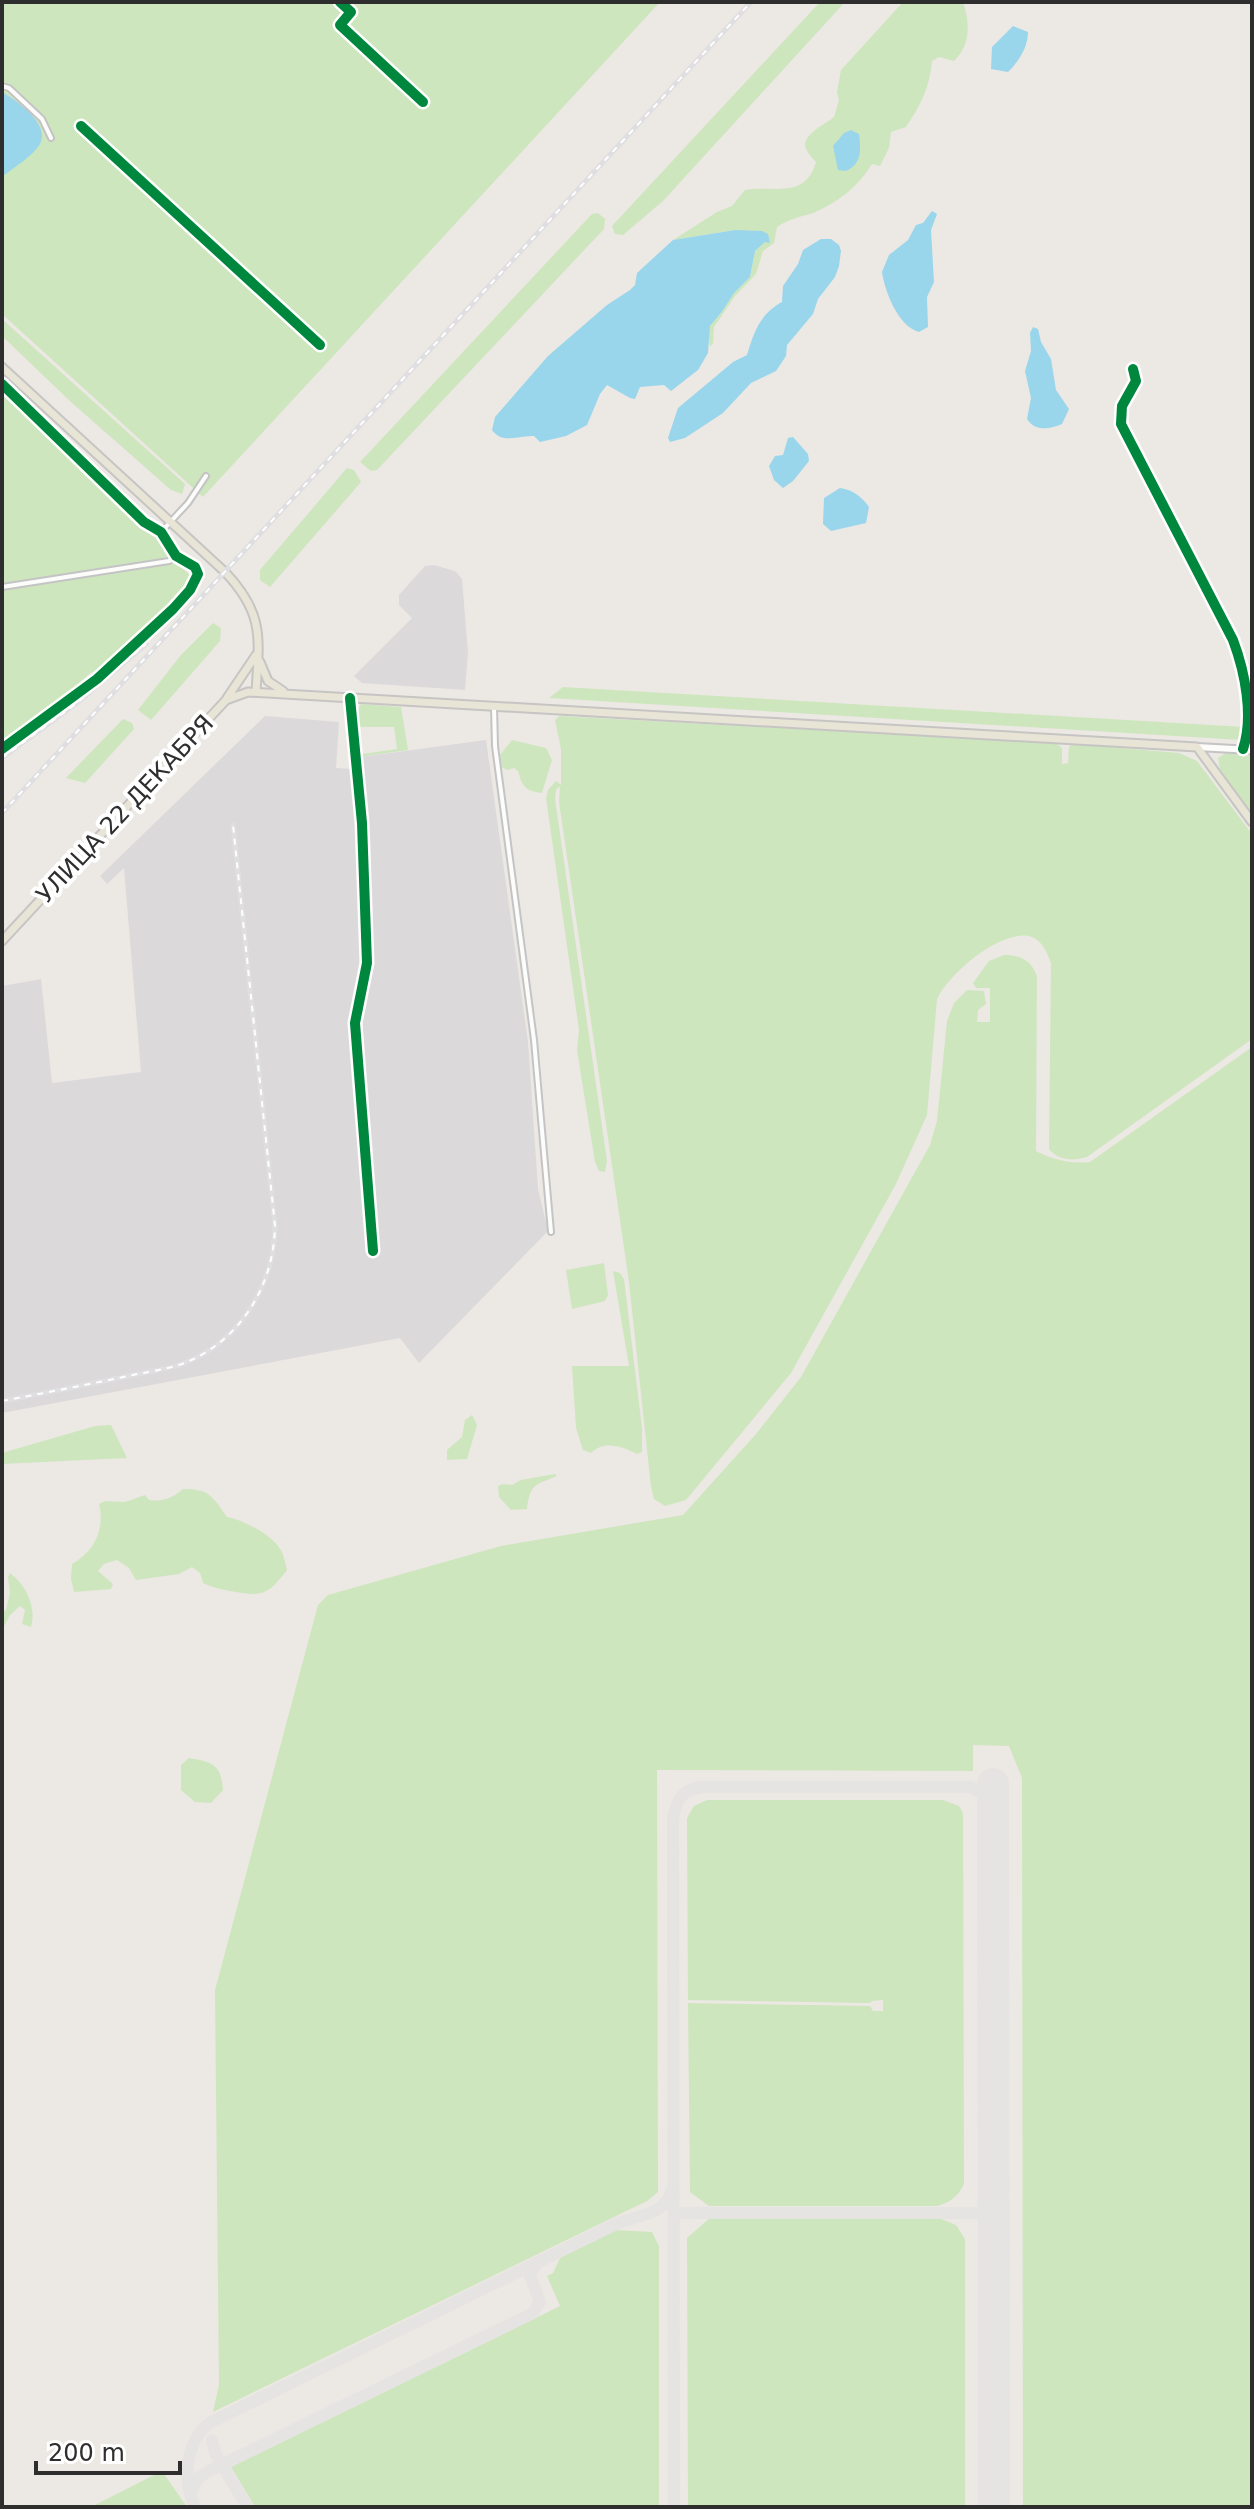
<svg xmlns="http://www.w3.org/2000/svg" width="1254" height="2509" viewBox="0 0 1254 2509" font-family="'DejaVu Sans',sans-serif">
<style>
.industrial{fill:#dcd9db}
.green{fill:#cee6be}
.water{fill:#99d6ec}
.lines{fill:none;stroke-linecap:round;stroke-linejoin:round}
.taxiway{stroke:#e6e4e2;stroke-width:12}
.runway{stroke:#e6e4e2;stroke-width:32}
.street-casing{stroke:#c5c4c5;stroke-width:8}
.secondary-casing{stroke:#c5c4c5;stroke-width:10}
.primary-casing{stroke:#c6c5c4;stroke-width:11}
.street{stroke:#fcfcfb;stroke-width:4}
.secondary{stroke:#fcfcfb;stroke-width:6}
.primary{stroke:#e8e4d6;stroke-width:7}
.rail-casing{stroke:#dfdfe1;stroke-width:5}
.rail{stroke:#fff;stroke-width:2;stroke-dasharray:6;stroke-linecap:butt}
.cycleway-casing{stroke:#fff;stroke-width:15}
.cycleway{stroke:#00873e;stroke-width:10}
.labels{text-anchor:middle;stroke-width:8;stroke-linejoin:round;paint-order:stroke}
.street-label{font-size:24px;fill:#2e2e2e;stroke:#fff}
</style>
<rect width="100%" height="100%" fill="#ece8e4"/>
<g class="industrial">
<path d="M434 565 455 571 462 579 468 653 465 690 362 683 354 676 412 618 399 605V595L425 566Z"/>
<path d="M265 716 339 722 336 768 353 769V758L486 740 528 1042 538 1189 548 1231 419 1363 400 1338 2 1413V986L41 979 52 1083 141 1072 124 868 107 884 100 876Z"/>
</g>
<g class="green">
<path d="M2 2H660L203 497 2 314Z"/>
<path d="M820 2H845L663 201 623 235 615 234 612 226Z"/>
<path d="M903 2H963C970 23 971 45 954 61L939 57 932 61C930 86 921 105 906 127L891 132 889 148 880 166 872 164C858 187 837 203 813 213 800 217 789 219 777 227L774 243 763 251 756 274 735 296 714 327 713 343 710 347 708 334 710 326 721 313 733 293 750 277 755 251 765 242 735 230 673 240 717 212 732 206 745 190C773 185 805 200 816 162 813 158 809 155 807 151 798 136 825 125 834 117L839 100 837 92 841 70Z"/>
<path d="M598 213 605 219 604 229 377 470 371 471 360 462 592 214Z"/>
<path d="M2 319 185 484 182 494 171 490 71 402 2 336Z"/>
<path d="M2 388 152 533 194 580 104 668 90 673 64 699 2 742Z"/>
<path d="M347 468 354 470 361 482 270 587 260 580V570Z"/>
<path d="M213 623 221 628 220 641 151 720 138 710 181 655Z"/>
<path d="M563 687 1245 727 1242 740 549 698Z"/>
<path d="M361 704 401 707 408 750 359 757 362 754 397 749 394 727H355L356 713Z"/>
<path d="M559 716 1055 743 1062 748V764L1068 763 1069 746 1075 744 1179 753 1197 761 1252 834V1039L1087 1157C1073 1161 1059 1161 1049 1149L1051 963C1047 952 1041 938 1028 936 998 931 948 975 937 999L927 1115 896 1184 791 1373 686 1500 665 1506 654 1499 651 1487 629 1282 559 802 560 786 556 790 555 799 607 1161 605 1172 599 1171 595 1162 577 1050 579 1030 546 798 548 790 556 781 561 785V749L555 720Z"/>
<path d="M123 719 132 723 134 729 85 783 66 778Z"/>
<path d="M512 740 546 748 552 760 542 793C526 791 522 787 518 771L514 768 507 770 502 767 500 755Z"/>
<path d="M1226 753 1252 755V815L1220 769 1218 758Z"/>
<path d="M1004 955C1021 955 1031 960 1037 976L1036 1151C1054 1160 1070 1164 1090 1162L1252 1047V2507H1023L1022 1778 1009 1746 973 1745V1771L657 1770 658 2192 647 2201 213 2412 219 2385 215 1990 318 1605 328 1595 501 1546 683 1515 756 1434 801 1377 930 1145 937 1121 947 1021 954 1003 967 990 984 991 986 1004 978 1010 977 1022H990V988H976L973 983 989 961Z"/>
<path d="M604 1263 608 1295 605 1301 572 1309 566 1270Z"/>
<path d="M613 1271 620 1273 624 1279 642 1428V1452L637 1454C622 1446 604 1440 591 1453L583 1450 576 1428 572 1366H629Z"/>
<path d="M472 1415 477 1425 467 1459 447 1460V1450L462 1437 465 1420Z"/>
<path d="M111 1425 127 1458 2 1464V1453L95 1426Z"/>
<path d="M555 1474 557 1476C535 1485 530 1484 527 1509L511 1510 499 1497 498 1486 502 1484 512 1485 521 1480Z"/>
<path d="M183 1489C210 1489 212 1496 227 1517 243 1520 268 1533 278 1546 284 1553 285 1562 287 1570 269 1593 264 1597 236 1592 224 1590 214 1588 203 1583L200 1573 192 1567 179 1574 136 1580 129 1568 117 1560 104 1564 98 1571 113 1584 111 1589 74 1592 71 1579 72 1564C95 1551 105 1529 99 1504L105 1501 125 1502 145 1495 149 1500C164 1502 172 1498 183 1489Z"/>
<path d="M10 1573C26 1585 37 1608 31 1627L22 1624 25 1610 20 1606 10 1615 2 1630V1613L6 1610 10 1593 8 1577Z"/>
<path d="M189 1758C212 1762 221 1764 223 1790L211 1803 195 1802 181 1790V1765Z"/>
<path d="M707 1800H943L959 1806 963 1813 964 2184C958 2197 949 2203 936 2206H709L690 2192 688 2003 870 2006 873 2011H883V2000L872 2001 870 2003 688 2000 687 1818 694 1806Z"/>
<path d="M711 2217H936L956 2225 965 2239V2507H688L687 2238Z"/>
<path d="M615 2230 652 2232 659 2246V2507H255L231 2467 560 2306 547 2276 553 2273 561 2256Z"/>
<path d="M162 2471 187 2507H91Z"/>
</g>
<g class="water">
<path d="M1013 26 1028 32C1028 47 1019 61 1008 72L991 69 992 47Z"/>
<path d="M2 92C16 100 51 124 40 144 33 156 13 168 2 177Z"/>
<path d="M851 130 859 134C861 149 862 164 846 171L838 170 833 146 844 133Z"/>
<path d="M932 211 937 214 931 230 934 282 927 297 928 327 919 332C898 326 885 292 882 272L889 255 908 240 916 225 923 223Z"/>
<path d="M735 230 762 231 768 234 770 243 765 242 755 251 750 277 734 293 721 313 710 326 708 353 698 370 671 391 664 385 640 387 635 399 630 398 607 385 600 394 587 425 566 436 540 442 534 436C518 435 503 445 492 430L495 417 548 356 607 305 630 290 635 285 637 273 673 240Z"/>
<path d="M821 239H831L839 245 841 251 839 266 835 277 818 299 813 314 787 345 786 356 776 371 751 383 723 413 685 438 670 442 668 438 678 408 733 362 747 355C754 332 760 314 782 302L783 286 798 264 803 250Z"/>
<path d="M1033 327 1038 329 1041 342 1051 359 1056 390 1069 409 1062 424C1050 429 1035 432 1027 419L1031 398 1025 371 1031 351 1030 333Z"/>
<path d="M793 437 808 454 809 461 793 481 783 488 774 480 769 466 775 456 783 455 788 438Z"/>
<path d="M840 488C853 490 861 496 869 507L866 523 831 531 823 524 824 498Z"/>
</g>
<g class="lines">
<g class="taxiway">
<path d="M674 2213H994"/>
<path d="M212 2440 215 2453 247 2507"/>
<path d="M191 2493 198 2478 209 2471 533 2313 540 2302 530 2276 536 2264"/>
<path d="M195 2507C182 2480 185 2444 209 2423L618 2223C638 2215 666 2215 672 2190"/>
<path d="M674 2507 673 1821C675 1802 681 1790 701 1787H971L985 1795 993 1810"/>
</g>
<path class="runway" d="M993 1784 994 2507"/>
<defs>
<g id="street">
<path d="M340 2 351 12 340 25 423 102"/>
<path d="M2 86 9 88 42 119 51 138"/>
<path d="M81 126 320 345"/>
<path d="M1133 369 1136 381 1122 406 1121 424 1233 640C1245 672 1254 717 1243 749"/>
<path d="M2 384 144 522 161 532 176 556 195 567 198 574 190 590 173 609 97 679 2 749"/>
<path d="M161 532 188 503 206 476"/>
<path d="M2 587 169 561 176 556"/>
<path d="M350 698 362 823 367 963 355 1023 373 1251"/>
<path d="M494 707 495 746 534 1040 551 1232"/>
</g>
<path id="secondary" d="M1197 747 1252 750"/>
<g id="primary">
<path d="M2 367 225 572C265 614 259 639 256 692"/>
<path d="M260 662 268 681 283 691"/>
<path d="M227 698 256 655"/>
<path d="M2 941 226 700 248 692 1197 747 1252 822"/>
</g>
</defs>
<use href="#street" class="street-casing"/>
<use href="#secondary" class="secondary-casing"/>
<use href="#primary" class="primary-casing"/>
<use href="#street" class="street"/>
<use href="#secondary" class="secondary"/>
<use href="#primary" class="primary"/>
<defs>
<g id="rail">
<path d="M2 758 77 703 146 644"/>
<path d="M2 813 751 2"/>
<path d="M2 1401C44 1393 86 1385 128 1376 146 1372 164 1370 182 1364 240 1342 274 1286 275 1226L233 825"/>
</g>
</defs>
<use href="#rail" class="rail-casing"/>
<use href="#rail" class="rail"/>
<defs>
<g id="cycleway">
<path d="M340 2 351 12 340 25 423 102"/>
<path d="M81 126 320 345"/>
<path d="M1133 369 1136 381 1122 406 1121 424 1233 640C1245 672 1254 717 1243 749"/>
<path d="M2 384 144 522 161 532 176 556 195 567 198 574 190 590 173 609 97 679 2 749"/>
<path d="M350 698 362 823 367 963 355 1023 373 1251"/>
</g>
</defs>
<use href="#cycleway" class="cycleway-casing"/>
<use href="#cycleway" class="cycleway"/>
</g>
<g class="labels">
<g class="street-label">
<text transform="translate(125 809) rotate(-47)" y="8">УЛИЦА 22 ДЕКАБРЯ</text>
</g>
</g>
<rect width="1254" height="2509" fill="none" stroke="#2e2e2e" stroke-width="8"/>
<path d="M36 2461v12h144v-12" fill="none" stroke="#2e2e2e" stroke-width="4"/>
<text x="48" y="2461" font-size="24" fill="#2e2e2e" stroke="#ffffff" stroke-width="6" paint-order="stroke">200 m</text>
</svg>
